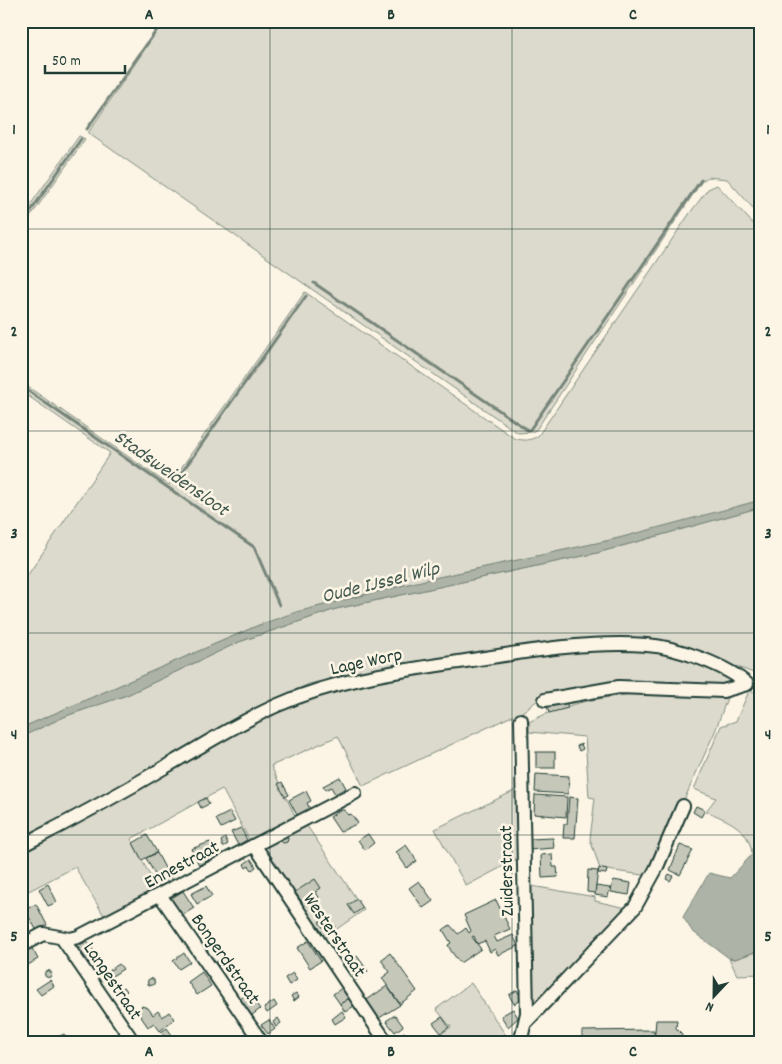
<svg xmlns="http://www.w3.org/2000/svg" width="782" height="1064" viewBox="0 0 782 1064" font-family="Dekko,sans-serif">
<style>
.green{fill:#dcdacc;stroke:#7e8c80}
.water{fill:#aeb3a7;stroke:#758479}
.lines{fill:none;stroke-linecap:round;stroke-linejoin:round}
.stream{stroke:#758479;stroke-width:3}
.building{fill:#c5c7b9;stroke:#1f3d34}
.minor-casing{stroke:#1f3d34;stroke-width:16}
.minor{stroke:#fcf5e5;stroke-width:12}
.grid{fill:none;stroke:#1f3d34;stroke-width:1;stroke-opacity:0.55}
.labels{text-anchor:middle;stroke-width:5;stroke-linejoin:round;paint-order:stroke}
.street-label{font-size:19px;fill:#1f3d34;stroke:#fcf5e5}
.water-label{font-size:20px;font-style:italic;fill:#435a51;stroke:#fcf5e5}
.neatline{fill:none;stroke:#1f3d34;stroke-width:2}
.grid-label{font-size:16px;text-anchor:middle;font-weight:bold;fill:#1f3d34}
</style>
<rect width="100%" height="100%" fill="#fcf5e5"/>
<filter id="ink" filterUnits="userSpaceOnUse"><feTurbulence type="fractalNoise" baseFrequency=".02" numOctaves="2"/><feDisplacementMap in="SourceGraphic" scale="10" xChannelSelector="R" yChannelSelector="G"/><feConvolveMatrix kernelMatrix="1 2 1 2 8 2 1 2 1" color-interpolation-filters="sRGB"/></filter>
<g filter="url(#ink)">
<g class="green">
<path d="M164 21H761V217L727 179 708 177 702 181 536 430 531 432 518 433 88 133Z"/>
<path d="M79 136 85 139 21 230V218Z"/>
<path d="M717 185 761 232V500C712 514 664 528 615 539 496 567 375 586 259 625L21 728V585L110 453 21 391V382L169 485 305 292 514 438C524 441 529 441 538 436L690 213 708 189Z"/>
<path d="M761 507V676L681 645 649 639 608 638 426 660 352 674 309 684 265 704 45 827 24 837 21 830V737L66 716 127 695 239 642 336 609 597 553Z"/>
<path d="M620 648 668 651 697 660 734 680V685L584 689 538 700 517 716H512L363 786 338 736 271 766 297 820 252 845 222 789 131 839 158 891 106 919 75 867 21 895V852C71 828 120 801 168 773 206 750 242 725 283 709 387 667 510 659 620 648Z"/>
<path d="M749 691 761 692V845L752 854C749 827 728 821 706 811L716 798 694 789 721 726 736 721Z"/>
<path d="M634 694 728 695 716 729 650 876 600 869 590 839 595 798 589 797 585 737 529 732V722C563 704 596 698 634 694Z"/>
<path d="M518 789 519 858 466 886 435 829Z"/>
<path d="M305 823 364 910 321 940 263 847Z"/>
<path d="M526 885 595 897V901L631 909 536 1007 529 984Z"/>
<path d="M761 950V974L737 975 729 958 735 959Z"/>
<path d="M471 983 511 1043H437L434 1039 451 1027 436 1009Z"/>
</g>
<g class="water">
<path d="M761 500V507L597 553 336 609 239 642 127 695 66 716 21 737V728L259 625 296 612 425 580 615 539Z"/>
<path d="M761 845V950L735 959 729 958 692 931 683 917 709 873 730 878Z"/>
</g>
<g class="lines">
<g class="stream">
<path d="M87 129 163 21"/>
<path d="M21 225 81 139"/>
<path d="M314 283 529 431 701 180"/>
<path d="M21 386 254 547 279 605"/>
<path d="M175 482 306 296"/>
</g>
</g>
<g class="building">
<path d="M566 701 568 708 549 713 547 706Z"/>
<path d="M581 744 583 749 579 751 577 746Z"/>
<rect x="536" y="752" width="19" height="16"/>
<path d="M536 774 569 776 568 794 535 792Z"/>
<path d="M340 777 346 788 335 794 331 787 325 790 323 786Z"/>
<path d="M282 782 289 795 285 797 278 784Z"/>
<path d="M306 791 311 801 307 803 310 809 297 815 289 800Z"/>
<path d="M535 795 567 797 566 817 534 814Z"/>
<path d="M569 797 578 798 575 838H563L564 824H567Z"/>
<path d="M206 798 209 804 201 808 198 802Z"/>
<path d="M696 806 705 810 701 817 693 812Z"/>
<path d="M340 810H344L348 815 351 814 358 823 340 832 330 817Z"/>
<path d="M230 812 235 821 221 828 216 819Z"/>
<path d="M241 828 247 840 238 845 231 832Z"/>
<path d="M368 834 374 843 365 850 358 840Z"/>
<path d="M147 835 157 852 142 860 133 843Z"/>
<circle cx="284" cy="839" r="4"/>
<path d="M225 838 228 844 223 847 221 841Z"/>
<path d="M553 838 554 848 529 850V839Z"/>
<path d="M210 842 215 851 207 856 209 860 199 865 191 849Z"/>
<path d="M406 845 417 861 407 868 396 852Z"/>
<path d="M680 845 693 850 680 875 670 870Z"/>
<path d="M157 853 173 883 162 888 146 858Z"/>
<path d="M552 854 553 867H557L558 877 542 878 541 855Z"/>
<path d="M251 859 256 867 252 870 249 866 246 868 244 864Z"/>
<path d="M599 868 607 870 606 874 598 873Z"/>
<path d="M588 870 598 871 595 893 587 892Z"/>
<path d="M669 874 673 876 670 881 666 879Z"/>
<path d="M315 879 321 888 315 892 319 897 307 905 304 900 302 902 295 892Z"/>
<path d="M613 880 631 883 629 895 611 892Z"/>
<path d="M419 881 433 901 423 908 409 888Z"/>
<path d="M48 884 57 902 48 906 39 889Z"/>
<path d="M206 886 212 896 197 904 191 894Z"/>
<path d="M596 886 610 888 608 897 595 895Z"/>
<path d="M183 891 194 908 181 916 170 899Z"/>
<path d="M357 899 363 908 354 914 348 905Z"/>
<path d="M496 900 510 929 494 936 497 942 513 935 518 946 498 955 495 949 490 952 485 941 477 944 474 936 472 937 481 949 460 963 451 951 448 945 451 943 443 930 450 925 458 934 466 928 469 933 471 931 464 915Z"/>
<path d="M36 904 47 925 37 931 25 910Z"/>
<path d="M327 916 335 927 326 932 319 922Z"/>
<path d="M87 941 98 957 89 963 78 947Z"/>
<path d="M308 941 321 961 310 968 297 948Z"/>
<path d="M30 945 38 959 23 968 21 950Z"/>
<path d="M184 953 190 962 179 969 173 961Z"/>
<path d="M390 953 417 991 400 1004 382 978 390 972 381 960Z"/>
<path d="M357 956 368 971 356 980 347 963Z"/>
<path d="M221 959 223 963 219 966 216 962Z"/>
<path d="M119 964 123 969 109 978 106 973Z"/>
<circle cx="48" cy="974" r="3.5"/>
<path d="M202 972 211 986 197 995 188 982Z"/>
<path d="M293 973 297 980 289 985 285 978Z"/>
<circle cx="151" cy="982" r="3.5"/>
<path d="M50 980 54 986 41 995 36 989Z"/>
<path d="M345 986 353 996 340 1004 333 994Z"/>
<path d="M387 986 400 1005 376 1020 364 1002Z"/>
<path d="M124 987 127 991 121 995 119 991Z"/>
<path d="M517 990 522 999 514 1004 509 995Z"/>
<path d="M248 993 260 1009 251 1016 239 1000Z"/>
<path d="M296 993 299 997 294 1001 291 996Z"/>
<path d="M353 996 357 1004 345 1012 340 1004Z"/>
<path d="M274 1001 277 1006 267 1013 264 1008Z"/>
<path d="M142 1006 148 1008 153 1015 158 1011 162 1017 169 1012 174 1019 160 1031 154 1023 148 1027 139 1014V1009Z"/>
<path d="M513 1009 518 1018 508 1027 501 1016Z"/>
<path d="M342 1011 346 1017 335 1024 332 1019Z"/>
<path d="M395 1015 403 1026 395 1032 386 1021Z"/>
<path d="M442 1017 449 1027 441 1033 433 1023Z"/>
<path d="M278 1018 281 1023 276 1027 273 1022Z"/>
<path d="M269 1020 275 1029 268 1034 261 1025Z"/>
<path d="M656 1020H677L676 1028 682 1034 681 1041 654 1043Z"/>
<path d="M167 1028 175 1039 170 1043 161 1032Z"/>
<path d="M654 1030V1043H582V1031Z"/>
<path d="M404 1032 414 1042 394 1043 400 1039 398 1037Z"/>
<path d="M64 1034 69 1041 67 1043H62L58 1037Z"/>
<path d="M286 1038 288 1040 290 1043H281Z"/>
</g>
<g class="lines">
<defs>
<g id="minor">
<path d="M21 846C70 821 118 795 165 767 202 746 239 722 278 705 339 678 406 670 472 660 530 651 588 641 647 645 676 647 726 665 747 684L723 691 619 687 545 700"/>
<path d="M255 846 387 1043"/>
<path d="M160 895 262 1043"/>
<path d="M62 938 134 1043"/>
<path d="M21 946 43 934 70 939 78 937 355 793"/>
<path d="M526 1022 635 907 656 869 683 806"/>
<path d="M520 1043 527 1013 521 720"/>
</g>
</defs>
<use href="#minor" class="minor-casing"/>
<use href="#minor" class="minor"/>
</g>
</g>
<path class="grid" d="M270 21V1043M512 21V1043M21 229H761M21 431H761M21 633H761M21 835H761"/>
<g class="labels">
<g class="street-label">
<text transform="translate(366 660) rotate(-12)" y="7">Lage Worp</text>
<text transform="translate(181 863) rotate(-28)" y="7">Ennestraat</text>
<text transform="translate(505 871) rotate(-91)" y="7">Zuiderstraat</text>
<text transform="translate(336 934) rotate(56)" y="7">Westerstraat</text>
<text transform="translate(227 958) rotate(55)" y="7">Bongerdstraat</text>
<text transform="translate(114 980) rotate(56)" y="7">Langestraat</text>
</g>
<g class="water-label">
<text transform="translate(172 472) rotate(35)" y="7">Stadsweidensloot</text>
<text transform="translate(380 581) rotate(-14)" y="7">Oude IJssel Wilp</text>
</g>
</g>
<rect width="782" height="1064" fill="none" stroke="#fcf5e5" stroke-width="55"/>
<g transform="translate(714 996) rotate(202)" stroke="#fcf5e5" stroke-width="4" paint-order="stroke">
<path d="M0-4L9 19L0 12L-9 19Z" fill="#1f3d34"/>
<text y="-8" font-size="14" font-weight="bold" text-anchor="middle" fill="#1f3d34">N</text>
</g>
<path d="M45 65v8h80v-8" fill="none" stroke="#1f3d34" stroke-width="2.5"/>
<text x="52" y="65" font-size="15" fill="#1f3d34" stroke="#fcf5e5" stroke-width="4" paint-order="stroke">50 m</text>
<rect x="28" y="28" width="726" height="1008" class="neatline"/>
<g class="grid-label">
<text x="149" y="19">A</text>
<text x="391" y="19">B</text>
<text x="633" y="19">C</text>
<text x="14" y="134">1</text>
<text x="768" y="134">1</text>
<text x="14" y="336">2</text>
<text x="768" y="336">2</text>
<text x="14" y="538">3</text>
<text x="768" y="538">3</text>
<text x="14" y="739">4</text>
<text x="768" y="739">4</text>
<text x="14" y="941">5</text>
<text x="768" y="941">5</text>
<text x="149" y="1056">A</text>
<text x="391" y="1056">B</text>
<text x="633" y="1056">C</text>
</g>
</svg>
